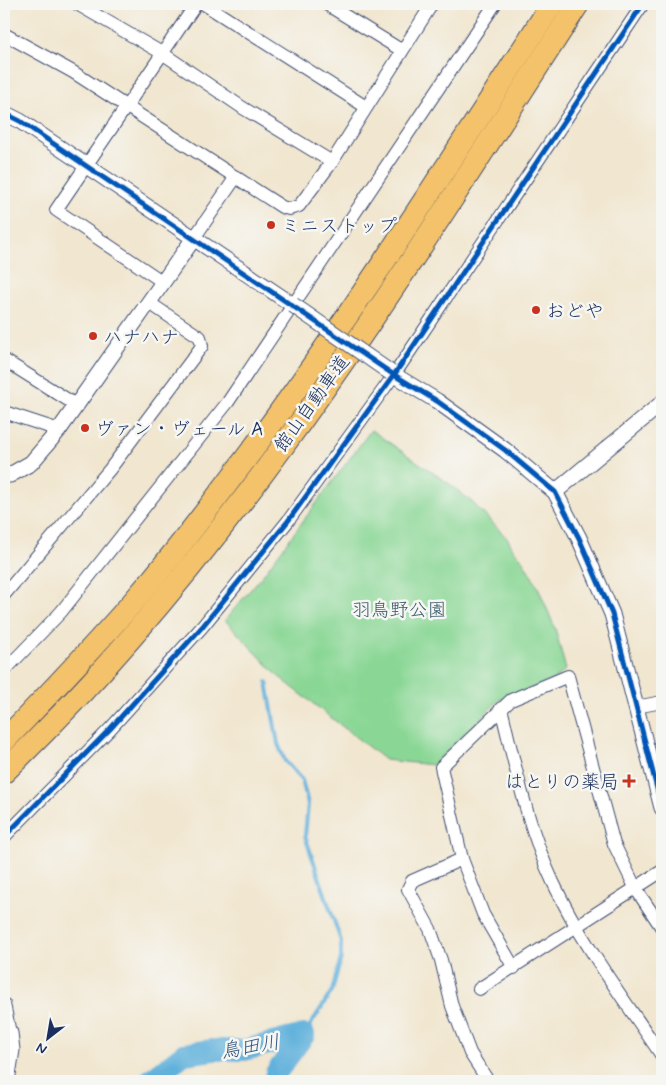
<svg xmlns="http://www.w3.org/2000/svg" width="666" height="1085" viewBox="0 0 666 1085" font-family="Mynerve,'Klee One',sans-serif">
<style>
.green{fill:#8ad795;stroke:#52837a}
.lines{fill:none;stroke-linecap:round;stroke-linejoin:round}
.stream{stroke:#61b1dc;stroke-width:4}
.river{stroke:#61b1dc;stroke-width:22}
.minor-casing{stroke:#3b4a6f;stroke-width:14}
.tertiary-casing{stroke:#3b4a6f;stroke-width:17}
.motorway-casing{stroke:#3b4a6f;stroke-width:24}
.minor{stroke:#fff;stroke-width:12}
.tertiary{stroke:#fff;stroke-width:15}
.motorway{stroke:#f4c26a;stroke-width:22}
.tertiary-bridge-casing{stroke:#3b4a6f;stroke-width:17;stroke-linecap:butt}
.tertiary-bridge{stroke:#fff;stroke-width:15}
.cycleway-casing{stroke:#f6f6f2;stroke-width:8}
.cycleway{stroke:#0057b8;stroke-width:5}
.poi-dot{fill:#c8321e;stroke:#f6f6f2;stroke-width:2}
.labels{text-anchor:middle;stroke-width:5;stroke-linejoin:round;paint-order:stroke}
.poi-label{font-size:19px;fill:#1b2f5e;stroke:#f6f6f2;text-anchor:start}
.street-label{font-size:19px;fill:#1b2f5e;stroke:#f6f6f2}
.park-label{font-size:19px;fill:#37596c;stroke:#f6f6f2}
.water-label{font-size:20px;font-style:italic;fill:#305684;stroke:#f6f6f2}
</style>
<rect width="100%" height="100%" fill="#f6f6f2"/>
<filter id="ink" filterUnits="userSpaceOnUse"><feTurbulence type="fractalNoise" baseFrequency=".02" numOctaves="2"/><feDisplacementMap in="SourceGraphic" scale="10" xChannelSelector="R" yChannelSelector="G"/><feConvolveMatrix kernelMatrix="1 2 1 2 8 2 1 2 1" color-interpolation-filters="sRGB"/></filter>
<filter id="wash" filterUnits="userSpaceOnUse"><feTurbulence type="fractalNoise" baseFrequency=".0096" numOctaves="4" result="noise"/><feDisplacementMap in="SourceGraphic" scale="20" xChannelSelector="R" yChannelSelector="G"/><feGaussianBlur stdDeviation="1.12" result="paint"/><feColorMatrix in="noise" values="0 0 0 0 0 0 0 0 0 0 0 0 0 0 0 0 0 1.4 0 .05"/><feComposite in="paint" operator="in"/></filter>
<g filter="url(#wash)">
<rect width="100%" height="100%" fill="#f1e6cf"/>
<path class="green" d="M371 430 451 485 473 503 508 539 514 551 520 556 538 587 555 628 566 670 553 680 499 700 433 765 385 760 278 676 225 620 262 576Z"/>
<g class="lines">
<path class="stream" d="M267 682 278 744 285 761 302 780 308 804 305 836 341 941V958L332 991 304 1035"/>
<g class="river">
<path d="M149 1081 184 1054 213 1050H244L304 1035"/>
<path d="M275 1081 276 1073 304 1035"/>
</g>
</g>
</g>
<g filter="url(#ink)">
<g class="lines">
<defs>
<g id="minor">
<path d="M77 4 162 53 243 108 332 162"/>
<path d="M204 4 366 107"/>
<path d="M326 4 401 50"/>
<path d="M4 34 73 72 282 207 289 209 299 206 332 162 432 4"/>
<path d="M194 238 236 177"/>
<path d="M163 282 56 210 196 4"/>
<path d="M4 360 76 405"/>
<path d="M4 412 59 430"/>
<path d="M4 595 110 469 202 346 200 337 148 302"/>
<path d="M4 671 61 612 228 402 495 4"/>
<path d="M636 707 662 702"/>
<path d="M501 708C515 765 528 829 553 882 582 944 624 999 662 1056"/>
<path d="M4 837 110 729 202 627 288 521 394 375 643 4"/>
<path d="M462 859 412 881 408 889 430 929 441 960 452 1006 470 1053 488 1081"/>
<path d="M514 968 483 914 462 859 441 767 511 700 568 676 614 844 636 889 662 928"/>
<path d="M479 989 662 871"/>
<path d="M4 1004 10 1033"/>
</g>
<g id="tertiary">
<path d="M4 113 20 121 293 305"/>
<path d="M394 375 437 401 505 450 555 492 579 538 612 614 662 808"/>
<path d="M4 475H10L31 463 59 430 194 238"/>
<path d="M555 492 662 403"/>
<path d="M7 1081 12 1050 10 1033"/>
</g>
<g id="motorway">
<path d="M4 741C50 693 96 645 139 595 179 549 216 498 253 449 359 305 455 154 552 4"/>
<path d="M4 772C235 550 405 271 578 4"/>
</g>
</defs>
<use href="#minor" class="minor-casing"/>
<use href="#tertiary" class="tertiary-casing"/>
<use href="#motorway" class="motorway-casing"/>
<use href="#minor" class="minor"/>
<use href="#tertiary" class="tertiary"/>
<use href="#motorway" class="motorway"/>
<defs>
<path id="tertiary-bridge" d="M293 305 394 375"/>
</defs>
<use href="#tertiary-bridge" class="tertiary-bridge-casing"/>
<use href="#tertiary-bridge" class="tertiary-bridge"/>
<defs>
<g id="cycleway">
<path d="M4 113 20 121 394 375 437 401 505 450 555 492 579 538 612 614 662 808"/>
<path d="M4 837 110 729 202 627 288 521 394 375 643 4"/>
</g>
</defs>
<use href="#cycleway" class="cycleway-casing"/>
<use href="#cycleway" class="cycleway"/>
</g>
</g>
<g class="poi-dot">
<circle cx="271" cy="225" r="5"/>
<circle cx="536" cy="310" r="5"/>
<circle cx="93" cy="336" r="5"/>
<circle cx="85" cy="428" r="5"/>
<path d="M626.5 773.5h5v5h5v5h-5v5h-5v-5h-5v-5h5z"/>
</g>
<g class="labels">
<g class="poi-label">
<text x="281" y="232">ミニストップ</text>
<text x="546" y="317">おどや</text>
<text x="103" y="343">ハナハナ</text>
<text x="95" y="435">ヴァン・ヴェール A</text>
<text x="619" y="788" text-anchor="end">はとりの薬局</text>
</g>
<g class="street-label">
<text transform="translate(311 403) rotate(-54)" y="7">館山自動車道</text>
</g>
<g class="park-label">
<text x="399" y="616">羽鳥野公園</text>
</g>
<g class="water-label">
<text transform="translate(250 1046) rotate(-10)" y="7">鳥田川</text>
</g>
</g>
<rect width="666" height="1085" fill="none" stroke="#f6f6f2" stroke-width="20"/>
<g transform="translate(48 1038) rotate(211)" stroke="#f6f6f2" stroke-width="4" paint-order="stroke">
<path d="M0-4L9 19L0 12L-9 19Z" fill="#1b2f5e"/>
<text y="-8" font-size="14" font-weight="bold" text-anchor="middle" fill="#1b2f5e">N</text>
</g>
</svg>
